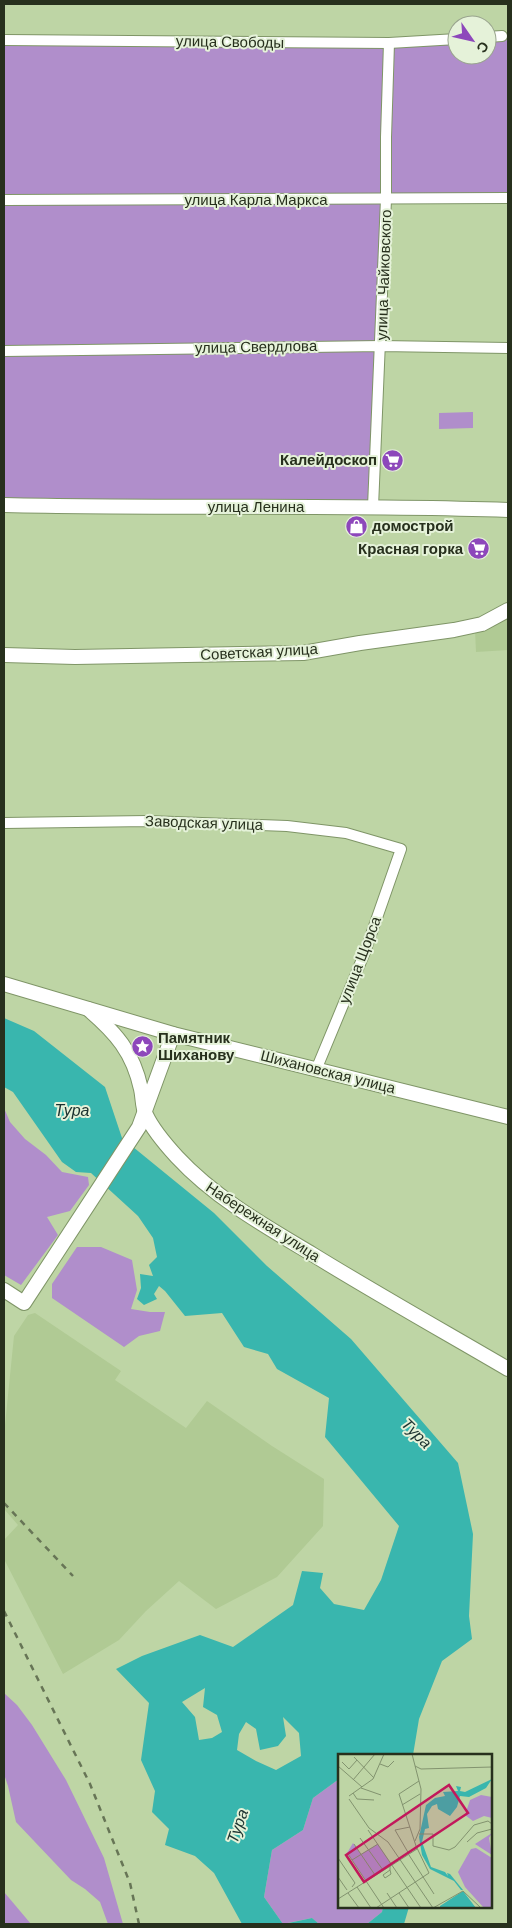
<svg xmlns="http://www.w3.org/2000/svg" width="512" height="1928" viewBox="0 0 512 1928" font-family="'DM Sans',sans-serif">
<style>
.built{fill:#b0ca94}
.green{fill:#b08ecb}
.water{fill:#39b6ae;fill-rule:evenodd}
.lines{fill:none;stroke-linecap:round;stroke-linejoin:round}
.street-casing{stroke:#7f9567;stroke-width:12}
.secondary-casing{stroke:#7f9567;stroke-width:16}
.street{stroke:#fff;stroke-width:10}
.secondary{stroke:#fff;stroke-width:14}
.rail{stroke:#677556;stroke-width:2.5;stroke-dasharray:6 6;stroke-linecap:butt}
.labels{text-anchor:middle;stroke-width:4;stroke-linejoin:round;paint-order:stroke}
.street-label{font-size:15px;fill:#27301d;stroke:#e5f2d9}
.poi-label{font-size:15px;font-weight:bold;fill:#27301d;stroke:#e5f2d9;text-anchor:end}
.water-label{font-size:16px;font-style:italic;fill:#1c3230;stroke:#e5f2d9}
.inset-road{fill:none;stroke:#82936f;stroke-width:1}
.view{fill:#c2185b;fill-opacity:0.15;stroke:#c2185b;stroke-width:2.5}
.inset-edge{fill:none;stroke:#27301d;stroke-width:2.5}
</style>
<rect width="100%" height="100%" fill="#bed5a5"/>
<g class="built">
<path d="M508 616V650L476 652 475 630Z"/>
<path d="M35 1313 121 1371 115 1380 186 1428 207 1401 272 1446 324 1479 323 1526 277 1577 216 1609 179 1581 146 1611 119 1640 63 1674 4 1559V1540L18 1525 4 1509V1435L14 1336 28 1315Z"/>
</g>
<g class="green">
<path d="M508 38V198L387 199 373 507 4 505V40H457V55H487V39Z"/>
<path d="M473 412V428L439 429V413Z"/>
<path d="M4 1108 10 1122 25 1139 46 1155 62 1172 88 1177 89 1185 70 1211 47 1217 58 1235 21 1285 4 1275Z"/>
<path d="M77 1247H101L132 1260 137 1290 131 1309 150 1312H165L160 1331 139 1336 124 1347 52 1298V1284Z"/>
<path d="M4 1693 17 1705 32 1725 66 1780 104 1858 123 1924H108L100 1902 85 1889 71 1880 16 1822 8 1786 4 1774Z"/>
<path d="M339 1779 340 1907H383L382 1912 367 1924H319L312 1918 283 1924 264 1897 272 1850 303 1830 313 1798Z"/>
<path d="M4 1892 31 1924H4Z"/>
</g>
<g class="water">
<path d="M4 1018 34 1031 105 1087 122 1138 214 1213 267 1266 351 1339 458 1463 473 1534 469 1616 472 1639 442 1661 419 1719 413 1755 340 1756 339 1779 313 1798 303 1830 272 1850 264 1897 283 1924H242L214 1873 195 1856 165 1845 169 1829 152 1812 155 1791 141 1760 149 1703 116 1669 142 1656 200 1635 233 1647 293 1605 302 1571 323 1573 320 1588 334 1604 364 1610 381 1580 399 1526 325 1437 329 1398 277 1369 268 1354 244 1347 222 1313 185 1316 165 1291 159 1286 154 1294 157 1299 144 1305 137 1299 141 1288 140 1274 153 1276 149 1265 157 1257 153 1238 138 1216 91 1173 76 1172 62 1162 13 1092 4 1087ZM205 1688 203 1707 217 1715 222 1732 212 1738 199 1740 195 1717 182 1702ZM283 1717 299 1733 301 1756 276 1770 256 1761 237 1750 239 1734 246 1722 256 1729 260 1750 278 1746 286 1736Z"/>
<path d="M383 1907H409L404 1924H367L382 1912Z"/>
<path d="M312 1918 319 1924H284Z"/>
</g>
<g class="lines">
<defs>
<g id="street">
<path d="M487 37 502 36"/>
<path d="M4 40 389 43 457 39"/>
<path d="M4 200 508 198"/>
<path d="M4 351 381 346 508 348"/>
<path d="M373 507 386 199V137L389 43"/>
<path d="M4 823 148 821 287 826 346 833 401 849 365 952 316 1070"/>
</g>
<g id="secondary">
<path d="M4 505C172 509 340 504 508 510"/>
<path d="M4 655 75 657 303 653 360 643 454 630 482 624 508 610"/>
<path d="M4 984 173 1034 508 1117"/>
<path d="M88 1009C116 1033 133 1052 141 1089 143 1097 142 1107 146 1115 153 1130 166 1145 177 1157 215 1198 265 1226 312 1254 377 1294 443 1331 508 1369"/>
<path d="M4 1290 24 1303 139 1127 173 1034"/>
</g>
</defs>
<use href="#street" class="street-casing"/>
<use href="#secondary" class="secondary-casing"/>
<use href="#street" class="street"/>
<use href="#secondary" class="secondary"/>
<g class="rail">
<path d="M4 1503 73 1576"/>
<path d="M4 1611 90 1784 130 1883 139 1924"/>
</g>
</g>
<defs>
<symbol id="supermarket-disc" viewBox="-11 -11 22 22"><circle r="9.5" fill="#8d47bb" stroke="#e5f2d9"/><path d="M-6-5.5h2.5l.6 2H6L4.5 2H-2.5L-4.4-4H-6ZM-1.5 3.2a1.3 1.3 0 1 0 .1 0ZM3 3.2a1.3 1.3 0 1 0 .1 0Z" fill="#fff"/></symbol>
<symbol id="shop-disc" viewBox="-11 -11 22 22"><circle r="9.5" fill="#8d47bb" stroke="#e5f2d9"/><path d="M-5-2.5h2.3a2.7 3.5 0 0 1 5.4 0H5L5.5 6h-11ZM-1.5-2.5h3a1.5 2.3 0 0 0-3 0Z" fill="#fff"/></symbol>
<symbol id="sight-disc" viewBox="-11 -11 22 22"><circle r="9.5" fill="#8d47bb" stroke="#e5f2d9"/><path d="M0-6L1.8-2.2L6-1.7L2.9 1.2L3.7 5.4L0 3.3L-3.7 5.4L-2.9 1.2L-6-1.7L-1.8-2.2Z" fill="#fff"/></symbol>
</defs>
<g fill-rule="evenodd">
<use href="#supermarket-disc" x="380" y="448" width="25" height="25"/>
<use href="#shop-disc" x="344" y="514" width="25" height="25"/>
<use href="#supermarket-disc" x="466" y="536" width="25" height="25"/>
<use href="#sight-disc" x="130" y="1034" width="25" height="25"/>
</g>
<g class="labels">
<g class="street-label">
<text transform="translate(230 42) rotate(1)" y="5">улица Свободы</text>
<text x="256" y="205">улица Карла Маркса</text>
<text transform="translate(384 275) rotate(-88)" y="5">улица Чайковского</text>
<text transform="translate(256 347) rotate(-1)" y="5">улица Свердлова</text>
<text x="256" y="512">улица Ленина</text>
<text transform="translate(259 652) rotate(-3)" y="5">Советская улица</text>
<text transform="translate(204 823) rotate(2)" y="5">Заводская улица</text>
<text transform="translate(360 960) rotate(-69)" y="5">улица Щорса</text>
<text transform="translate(328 1072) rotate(14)" y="5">Шихановская улица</text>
<text transform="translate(263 1222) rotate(33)" y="5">Набережная улица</text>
</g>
<g class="poi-label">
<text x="377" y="465">Калейдоскоп</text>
<text x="372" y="531" text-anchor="start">домострой</text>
<text x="463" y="554">Красная горка</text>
<text x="158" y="1043" text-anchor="start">Памятник<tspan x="158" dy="17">Шиханову</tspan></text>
</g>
<g class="water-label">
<text x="72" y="1116">Тура</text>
<text transform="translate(417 1433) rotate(45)" y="6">Тура</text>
<text transform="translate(237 1826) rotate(-71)" y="6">Тура</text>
</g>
</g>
<g transform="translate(338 1754)">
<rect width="154" height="154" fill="#bed5a5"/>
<path d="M143 41 154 43V64L146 62 135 67 127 61 132 46ZM154 79 151 84 154 101 137 90ZM15 89 23 100 40 90 54 111 28 127 9 99ZM138 94 154 104V154H146L127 133 120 118 133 95Z" fill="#b08ecb"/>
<path d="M154 25 148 34 131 43 122 42 119 53 112 62 100 55 99 50 94 52 89 60 91 74 87 75 84 88 93 113 107 118 110 122 109 119 112 120 125 136H123L116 127 92 115 84 101 81 83 88 51 97 44 107 42 105 38 120 37 118 32 123 33 122 37 127 38ZM125 137 138 154H102V152Z" fill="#39b6ae"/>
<path class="inset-road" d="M74 0 83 35 82 75 77 87M16 3 36 24M4 8 11 15 19 6M42 10 50 13 56 7M0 12 24 33M77 12 83 15 154 13M15 26 37 0M23 34 43 41M15 39 19 45 36 46M11 42 35 25 46 0M11 45 31 74 50 88 95 154M64 51 82 40M30 76 83 154M81 80H95V92L111 96 117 93 136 71 150 67 154 70M22 84 45 116M129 88 139 79 154 75M16 90 37 121M10 100 46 154M71 100 57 76 72 73M71 101 96 140M0 104 17 129 14 133M14 106 40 90M54 111 79 95 61 40 81 27M52 112V116L45 121 47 124 53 120 52 116M0 123 9 136M19 133 33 154M10 139 21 154M49 139 59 154M61 139 71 154M0 145 54 111M38 154 91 119 79 94M95 154 125 137 143 154"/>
<path class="view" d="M111 31 130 59 26 128 8 101Z"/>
<rect width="154" height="154" class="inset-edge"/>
</g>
<rect width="512" height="1928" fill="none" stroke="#27301d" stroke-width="10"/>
<g transform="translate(472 40) rotate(124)"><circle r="24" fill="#e5f2d9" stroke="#99a48e"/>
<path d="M0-4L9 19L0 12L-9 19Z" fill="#8d47bb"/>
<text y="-8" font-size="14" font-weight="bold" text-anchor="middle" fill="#27301d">С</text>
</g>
</svg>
